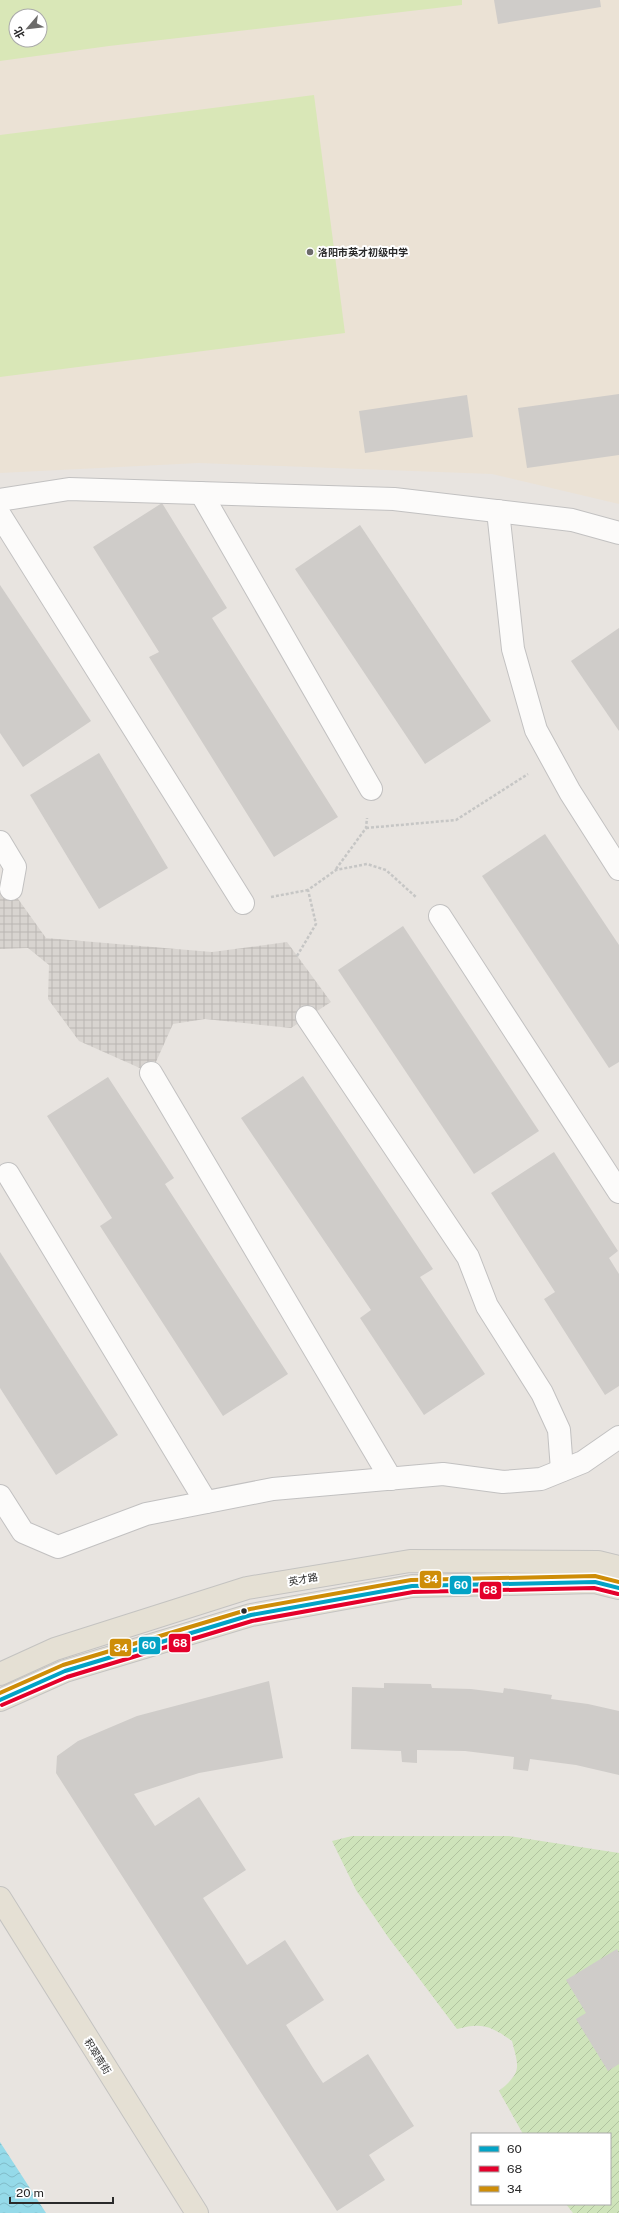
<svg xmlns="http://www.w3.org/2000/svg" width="619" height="2213" viewBox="0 0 619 2213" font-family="'Public Sans','Noto Sans SC',sans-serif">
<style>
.education{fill:#ebe2d5;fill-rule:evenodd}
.garden{fill:url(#garden-furrows)}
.pitch{fill:#d9e7b7;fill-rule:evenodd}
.plaza{fill:url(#plaza-grid)}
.water{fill:url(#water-waves)}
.building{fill:#cfccc9}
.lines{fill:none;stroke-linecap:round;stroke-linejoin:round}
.minor-casing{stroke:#c2c1c1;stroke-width:24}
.major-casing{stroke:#c4c3c1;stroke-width:24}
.path{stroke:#c6c6c5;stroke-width:2.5;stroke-dasharray:3 2;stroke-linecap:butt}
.minor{stroke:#fcfbfa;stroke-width:22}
.major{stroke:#e5e0d4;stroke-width:22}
.bus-1-casing{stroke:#fff;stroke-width:7}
.bus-2-casing{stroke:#fff;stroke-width:7}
.bus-3-casing{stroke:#fff;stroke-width:7}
.bus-1{stroke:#02a3c6;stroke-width:4}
.bus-2{stroke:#e4002b;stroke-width:4}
.bus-3{stroke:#ce8d08;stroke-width:4}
.poi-dot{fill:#6c6b6a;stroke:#fff;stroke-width:1.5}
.bus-dot{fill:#2a2a2a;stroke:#fff;stroke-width:1.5}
.labels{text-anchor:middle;stroke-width:4;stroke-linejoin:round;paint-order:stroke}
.poi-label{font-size:10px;font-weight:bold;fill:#2a2a2a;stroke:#fff;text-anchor:start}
.street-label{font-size:10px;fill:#2a2a2a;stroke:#fff}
.line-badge{stroke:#fff;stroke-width:1.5}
.badge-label{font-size:11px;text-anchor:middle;font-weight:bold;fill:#fff}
</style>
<defs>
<pattern id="garden-furrows" width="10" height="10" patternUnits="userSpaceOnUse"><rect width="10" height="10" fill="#cee3ba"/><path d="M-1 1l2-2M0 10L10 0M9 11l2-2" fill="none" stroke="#b1c3a0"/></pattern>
<pattern id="plaza-grid" width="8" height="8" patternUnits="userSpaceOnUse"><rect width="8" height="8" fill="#d8d4d0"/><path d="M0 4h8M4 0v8" fill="none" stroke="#bab6b3"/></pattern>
<pattern id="water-waves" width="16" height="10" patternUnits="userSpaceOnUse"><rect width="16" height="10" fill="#95dae9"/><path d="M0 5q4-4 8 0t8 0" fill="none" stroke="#81bbc8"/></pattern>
</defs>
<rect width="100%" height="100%" fill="#e8e4e0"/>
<path class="education" d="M0 0H619V504L492 474 199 463 0 473ZM16 16H40V40H16Z"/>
<path class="garden" d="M352 1836H509L619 1853V2213H573L566 2204H610V2134H523L499 2091C522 2072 519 2068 512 2041 491 2026 482 2022 457 2029L388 1937 356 1890 332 1841Z"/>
<g class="pitch">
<path d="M0 0H462V5L109 46 0 61ZM16 16H40V40H16Z"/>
<path d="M314 95 345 333 0 377V135Z"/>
</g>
<path class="plaza" d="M11 889 46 938 212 952 287 942 331 1002 291 1028 205 1019 173 1024 151 1073 79 1041 48 999 49 965 28 948 0 949V890Z"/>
<path class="water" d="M0 2142 46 2213H0Z"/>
<g class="building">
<path d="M494 0H600L601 7 498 24Z"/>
<path d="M619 394V455L527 468 518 408Z"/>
<path d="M467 395 473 437 365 453 359 411Z"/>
<path d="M162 503 227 608 212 618 338 817 274 857 149 657 159 652 93 547Z"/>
<path d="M360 525 491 721 425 764 295 569Z"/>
<path d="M0 585 91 721 23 767 0 733Z"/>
<path d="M619 628V731L571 661Z"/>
<path d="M99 753 168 868 99 909 30 795Z"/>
<path d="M545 834 619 945V1062L609 1068 482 876Z"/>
<path d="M403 926 539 1131 474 1174 338 970Z"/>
<path d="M303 1076 433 1269 420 1277 485 1374 424 1415 360 1318 371 1310 241 1118Z"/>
<path d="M108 1077 174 1178 165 1184 288 1374 223 1416 100 1226 112 1218 47 1116Z"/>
<path d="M554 1152 618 1251 609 1258 619 1274V1386L605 1395 544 1299 555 1292 491 1193Z"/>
<path d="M0 1252 118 1435 56 1475 0 1388Z"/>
<path d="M269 1681 283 1758 199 1773 134 1794 155 1826 199 1797 246 1870 203 1898 247 1965 285 1940 324 2000 286 2025 313 2068 323 2083 368 2054 414 2126 369 2155 385 2180 337 2211 56 1773 57 1756 78 1741 137 1716Z"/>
<path d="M384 1683 431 1684 432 1688 471 1689 503 1693 504 1688 552 1695 551 1699 588 1704 619 1711V1775L576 1765 530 1759 528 1771 513 1769 514 1757 465 1751 417 1750V1763L402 1762 401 1751 351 1749 352 1687 384 1688Z"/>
<path d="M617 1949 619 1953V2064L608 2071 576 2019 586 2013 566 1980Z"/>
</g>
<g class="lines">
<defs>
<g id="minor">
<path d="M201 493 371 789"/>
<path d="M0 500 69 489 394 499 572 520 619 533"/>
<path d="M498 511 513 649 536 730 570 792 619 869"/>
<path d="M0 515 243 903"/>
<path d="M0 842 15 867 11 889"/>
<path d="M440 916 619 1192"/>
<path d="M307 1017 468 1257 487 1306 542 1393 559 1430 562 1470"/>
<path d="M151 1073 391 1479"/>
<path d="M8 1174 206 1502"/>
<path d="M0 1496 23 1532 58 1547 146 1514 273 1489 443 1474 503 1482 541 1479 583 1462 619 1437"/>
</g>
<g id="major">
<path d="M0 1674 55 1649 247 1588 410 1561 598 1562 619 1567"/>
<path d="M0 1700 65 1671 251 1615 412 1586 595 1582 619 1588"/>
<path d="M0 1898 197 2213"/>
</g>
</defs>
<use href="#minor" class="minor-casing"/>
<use href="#major" class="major-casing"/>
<g class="path">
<path d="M366 828 456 820 528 774"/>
<path d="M336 869 366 828 367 818"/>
<path d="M271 897 308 890"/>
<path d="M297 956 316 924 308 890 336 870 367 864 386 870 417 898"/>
</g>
<use href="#minor" class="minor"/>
<use href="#major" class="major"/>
<defs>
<path id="bus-1" d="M0 1700 65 1671 251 1615 412 1586 595 1582 619 1588"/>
<path id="bus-2" d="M2 1705 67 1677 252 1621 413 1592 594 1588 618 1594"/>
<path id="bus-3" d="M0 1693 63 1665 250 1609 411 1580 595 1576 619 1582"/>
</defs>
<use href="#bus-1" class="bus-1-casing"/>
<use href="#bus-2" class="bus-2-casing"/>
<use href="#bus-3" class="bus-3-casing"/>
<use href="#bus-1" class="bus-1"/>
<use href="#bus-2" class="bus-2"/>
<use href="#bus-3" class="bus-3"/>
</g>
<circle class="poi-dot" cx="310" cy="252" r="4"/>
<circle class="bus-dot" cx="244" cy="1611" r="3.5"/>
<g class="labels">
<g class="poi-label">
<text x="318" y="256">洛阳市英才初级中学</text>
</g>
<g class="street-label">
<text transform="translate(303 1579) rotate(-10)" y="4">英才路</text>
<text transform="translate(98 2056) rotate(58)" y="4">积翠南街</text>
</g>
</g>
<g class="line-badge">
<rect x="419" y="1570" width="23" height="19" rx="4" fill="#ce8d08"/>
<rect x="449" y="1575" width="23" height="20" rx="4" fill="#02a3c6"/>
<rect x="479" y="1581" width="23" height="19" rx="4" fill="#e4002b"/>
<rect x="168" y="1633" width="23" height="20" rx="4" fill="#e4002b"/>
<rect x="138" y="1636" width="23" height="19" rx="4" fill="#02a3c6"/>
<rect x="109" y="1638" width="23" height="19" rx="4" fill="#ce8d08"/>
</g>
<g class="badge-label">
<text x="431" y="1583">34</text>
<text x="461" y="1589">60</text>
<text x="490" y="1594">68</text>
<text x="180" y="1647">68</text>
<text x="149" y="1649">60</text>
<text x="121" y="1652">34</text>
</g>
<rect x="471" y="2133" width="140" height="72" fill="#ffffff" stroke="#aaaaaa"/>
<rect x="479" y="2146" width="20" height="6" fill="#02a3c6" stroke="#aaaaaa"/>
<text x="507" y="2153" font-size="12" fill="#2a2a2a">60</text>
<rect x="479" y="2166" width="20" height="6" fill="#e4002b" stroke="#aaaaaa"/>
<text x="507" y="2173" font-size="12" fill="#2a2a2a">68</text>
<rect x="479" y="2186" width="20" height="6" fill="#ce8d08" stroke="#aaaaaa"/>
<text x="507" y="2193" font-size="12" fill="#2a2a2a">34</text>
<g transform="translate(28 28) rotate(242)"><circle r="19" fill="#ffffff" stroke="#aaaaaa"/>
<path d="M0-3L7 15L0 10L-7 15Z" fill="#6c6b6a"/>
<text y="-6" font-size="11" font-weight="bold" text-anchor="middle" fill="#2a2a2a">北</text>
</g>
<path d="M10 2197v6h103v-6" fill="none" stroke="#2a2a2a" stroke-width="2"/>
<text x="16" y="2197" font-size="12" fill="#2a2a2a" stroke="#ffffff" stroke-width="3" paint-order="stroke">20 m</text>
</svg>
